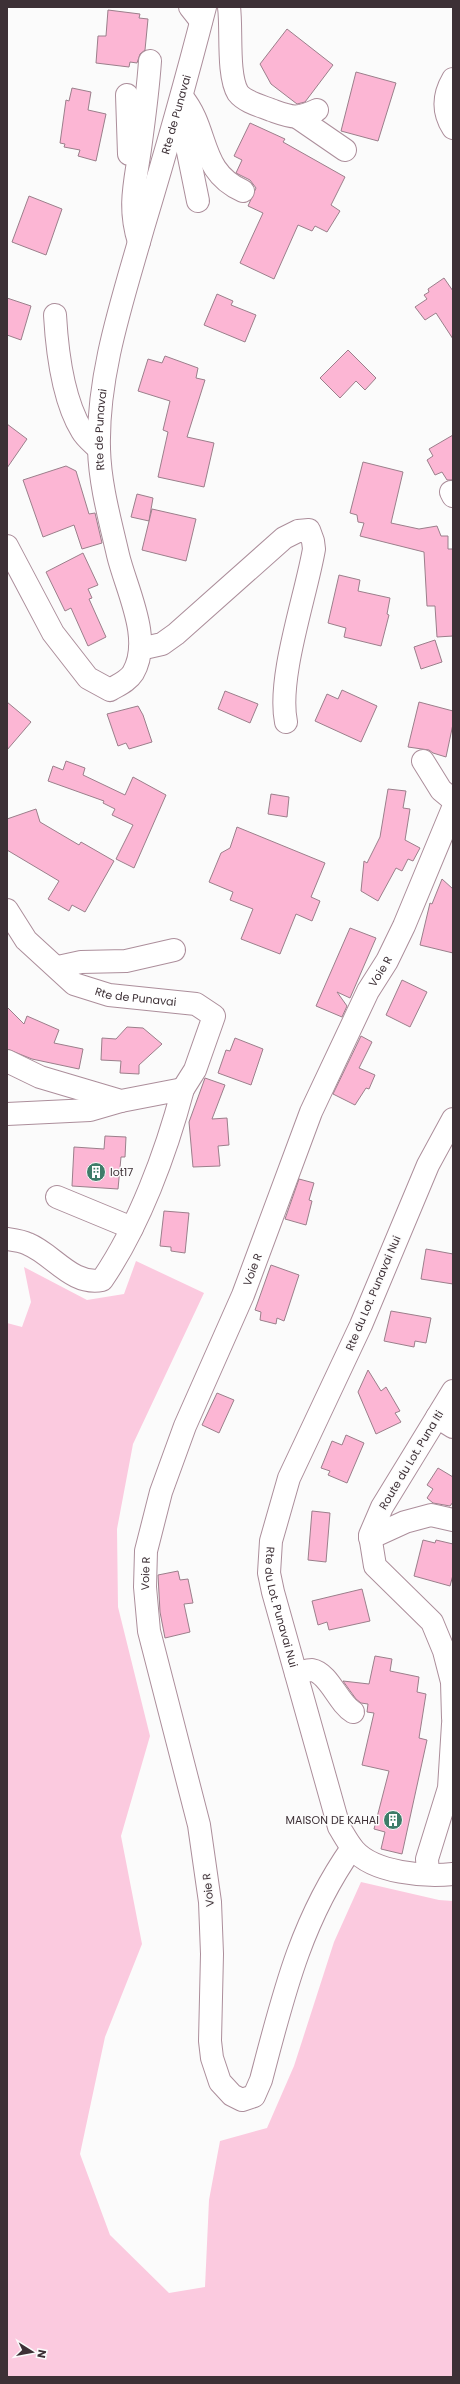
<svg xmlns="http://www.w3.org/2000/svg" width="460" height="2384" viewBox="0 0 460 2384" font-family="Poppins,sans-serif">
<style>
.green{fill:#fbcadf}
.building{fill:#fcb6d4;stroke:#9b7f8b}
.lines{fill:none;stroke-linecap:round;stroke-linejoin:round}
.street-casing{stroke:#ac8e9b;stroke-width:24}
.secondary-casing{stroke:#ac8e9b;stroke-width:24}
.street{stroke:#fff;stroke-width:22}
.secondary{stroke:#fff;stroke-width:22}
.labels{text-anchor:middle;stroke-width:3;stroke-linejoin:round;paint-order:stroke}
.street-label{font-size:11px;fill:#3d3036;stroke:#fbfbfb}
.poi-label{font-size:11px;fill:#3d3036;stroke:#fbfbfb;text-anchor:start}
</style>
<rect width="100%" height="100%" fill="#fbfbfb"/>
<path class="green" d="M136 1261 204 1293 133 1444 117 1529 118 1607 150 1736 121 1836 142 1944 105 2037 80 2154 110 2235 169 2293 205 2287 209 2200 220 2141 267 2128 294 2066 334 1942 361 1882 439 1900 453 1901V2377H7V1323L22 1327 31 1302 24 1267 87 1300 124 1294Z"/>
<g class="building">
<path d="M108 10 140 14 139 18 148 19 145 50 140 54 137 63 130 62 129 67 96 63 98 36H106Z"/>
<path d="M287 29 333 65 305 102 297 104 271 84 260 64Z"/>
<path d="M356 72 396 83 378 141 341 131Z"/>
<path d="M72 88 91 92 88 110 106 114 96 161 78 156 80 150 64 147 65 144 60 143 66 100 69 101Z"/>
<path d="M250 123 285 139 283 142 345 177 331 205 340 211 327 232 315 226 312 231 298 225 274 279 240 263 263 213 248 206 256 188 250 180 236 173 242 160 234 156Z"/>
<path d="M29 196 62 209 46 255 12 242Z"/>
<path d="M444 278 453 291V339L436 313 425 320 415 307 427 299 424 295 429 292 428 289Z"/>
<path d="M217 294 233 301 231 305 256 315 245 342 204 325Z"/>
<path d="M7 298 31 306 21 340 7 335Z"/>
<path d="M348 350 376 378 365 390 356 381 340 398 320 378Z"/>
<path d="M165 356 198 368 196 378 205 380 187 437 214 443 204 487 158 477 168 432 163 430 170 401 138 391 148 359 162 363Z"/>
<path d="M7 424 27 439 7 468Z"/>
<path d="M453 435V480H447L442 472 435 475 427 460 433 456 429 449Z"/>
<path d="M363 462 403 472 391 523 419 529 437 526 441 536H448V549H453V636L437 637 435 606H427L424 552 360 536 364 523 358 522 357 515 350 513Z"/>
<path d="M66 466 76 471 89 514 95 513 102 543 82 549 74 525 43 537 23 480Z"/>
<path d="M137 494 153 498 149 521 131 517Z"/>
<path d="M152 509 196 519 186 561 142 550Z"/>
<path d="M83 553 98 585 88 589 92 598 89 599 106 637 88 646 71 608 65 611 46 572Z"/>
<path d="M339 575 360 580 358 591 390 598 387 614 389 615 381 646 344 637 346 628 328 623Z"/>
<path d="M435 640 442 662 421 669 414 647Z"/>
<path d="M342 690 377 706 361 742 315 721 327 694 338 699Z"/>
<path d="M225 691 258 704 250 723 218 709Z"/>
<path d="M7 702 31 722 7 750Z"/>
<path d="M419 702 453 711V724L446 757 433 753 429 750 408 747Z"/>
<path d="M138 706 143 715 152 742 129 749 126 743 118 746 107 714Z"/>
<path d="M66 761 85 768 83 775 125 795 133 777 166 795 134 868 116 859 133 825 112 815 115 809 103 803 104 801 48 781 53 766 63 770Z"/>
<path d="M388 789 406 791 403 808 410 809 405 840 420 848 413 861 408 859 402 871 396 868 378 901 361 891 364 861 367 863 380 837Z"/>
<path d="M271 794 289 797 287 817 268 814Z"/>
<path d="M36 809 40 822 79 845 81 842 114 861 85 912 72 905 69 911 48 899 59 881 7 850V819Z"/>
<path d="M237 827 325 863 311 897 320 901 312 921 296 914 280 954 241 939 253 909 230 900 233 892 209 882 221 853 230 848Z"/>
<path d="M442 879 453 889V953L420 945 430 903 432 904Z"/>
<path d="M350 928 376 938 350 998 337 992 347 1006 342 1017 316 1006Z"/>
<path d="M402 980 427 992 410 1027 386 1015Z"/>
<path d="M7 1007 24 1024 27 1016 59 1030 54 1043 83 1049 79 1069 32 1059 7 1049Z"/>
<path d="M127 1027 143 1028 162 1044 139 1065V1074L120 1073 121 1061 101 1060 102 1038 116 1039Z"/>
<path d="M361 1036 372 1042 359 1068 375 1075 369 1089 366 1088 355 1105 333 1094Z"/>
<path d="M235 1038 263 1049 251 1085 218 1073 226 1050 230 1051Z"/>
<path d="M205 1078 225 1085 212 1119 227 1118 229 1145 218 1146 220 1166 193 1167 189 1122Z"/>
<path d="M105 1136 126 1137 125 1157H121L118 1189 72 1186 74 1147 104 1149Z"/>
<path d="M299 1179 314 1183 309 1200 312 1201 306 1225 285 1219Z"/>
<path d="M164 1211 189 1213 185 1253 171 1251V1247L160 1246Z"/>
<path d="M426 1249 453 1254V1284L421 1279Z"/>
<path d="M271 1265 299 1275 284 1321 277 1318 276 1324 260 1320 261 1312 255 1310Z"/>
<path d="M391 1311 431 1318 426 1343 415 1341 414 1347 384 1341Z"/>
<path d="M368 1370 381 1391 386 1387 400 1411 395 1413 401 1422 376 1434 358 1392Z"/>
<path d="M217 1393 234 1400 219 1433 202 1425Z"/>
<path d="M346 1435 364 1443 347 1483 328 1475 330 1471 321 1468 332 1441 342 1445Z"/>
<path d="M438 1468 453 1477V1502L450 1506 433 1503 427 1498 433 1489 427 1485Z"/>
<path d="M312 1511 330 1513 326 1562 308 1560Z"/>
<path d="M423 1540 435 1543 436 1540 453 1544V1575L450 1586 414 1576Z"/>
<path d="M178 1571 180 1580 188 1579 193 1603 184 1604 190 1632 165 1638 160 1612 158 1575Z"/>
<path d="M362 1589 370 1621 329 1630 327 1622 318 1625 312 1601Z"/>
<path d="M375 1656 392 1659 390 1671 419 1677 417 1692 426 1694 419 1738 427 1740 402 1854 381 1849 385 1832 374 1829 389 1771 362 1765 374 1713 367 1712 368 1704 361 1703 356 1699 343 1681 369 1684Z"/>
</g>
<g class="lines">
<defs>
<g id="street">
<path d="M190 7 201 21"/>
<path d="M229 7C232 29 227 75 238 93 245 102 261 106 271 110 291 117 296 120 317 110"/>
<path d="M453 79C443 96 443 112 453 128"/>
<path d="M127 95 129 154"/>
<path d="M182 97C210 131 198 171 243 191"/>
<path d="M297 117 345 150"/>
<path d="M174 125 186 142 198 201"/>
<path d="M139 242C128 207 135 184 140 149 144 120 148 90 150 61"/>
<path d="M55 315C57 350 63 400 82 431 86 438 93 443 99 449"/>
<path d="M451 492 453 496"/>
<path d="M140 649 162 644 176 634 284 538 298 531 309 530 313 541 314 549C306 596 277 678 286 722"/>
<path d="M423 761 441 790 453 800"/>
<path d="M58 967 81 962 126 961 174 950"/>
<path d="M7 1061 40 1077 121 1101 183 1089C166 1153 139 1226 102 1280 72 1286 53 1254 28 1244 22 1241 14 1240 7 1239"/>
<path d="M7 1114 90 1110 121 1101"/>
<path d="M57 1197 132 1228"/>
<path d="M453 1391 382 1507 370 1535 375 1566 432 1622 444 1651 452 1682 453 1718"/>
<path d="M437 1417 453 1427"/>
<path d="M370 1538 405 1522 431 1515 453 1520"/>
<path d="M296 1673C301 1672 308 1670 312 1670 329 1673 338 1703 353 1712"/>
<path id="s1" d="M352 1848C301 1920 283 1996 261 2080L254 2096 242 2100 232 2095 220 2082 212 2058 210 2041 212 1954 210 1902 199 1825 149 1631 145 1587 146 1551 161 1492 185 1426 243 1295 311 1112 368 991 387 961 404 926 453 808"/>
<path d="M428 1874 427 1859 449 1788 453 1724"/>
</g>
<g id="secondary">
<path id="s2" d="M7 546 53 633 88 678 110 690C118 685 128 681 133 673 153 639 126 589 118 555 110 520 100 485 99 449 97 374 123 299 143 228 165 155 186 81 205 7"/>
<path id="s3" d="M7 910 26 940 74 984 109 995 196 1004 214 1016 195 1070 183 1089"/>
<path id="s4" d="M453 1119 428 1165 361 1325 289 1478 271 1541 269 1573 273 1592 339 1827C344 1835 348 1843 354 1850 374 1873 425 1877 453 1874"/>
</g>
</defs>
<use href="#street" class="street-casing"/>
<use href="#secondary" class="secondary-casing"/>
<use href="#street" class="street"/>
<use href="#secondary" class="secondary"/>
</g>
<defs>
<symbol id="building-disc" viewBox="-11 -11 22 22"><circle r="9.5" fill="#3e7c69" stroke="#fbfbfb"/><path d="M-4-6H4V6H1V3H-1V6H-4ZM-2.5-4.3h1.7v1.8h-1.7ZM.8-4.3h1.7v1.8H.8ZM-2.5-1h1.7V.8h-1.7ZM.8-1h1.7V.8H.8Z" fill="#fff"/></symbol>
</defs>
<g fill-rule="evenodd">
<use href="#building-disc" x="85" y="1161" width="22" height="22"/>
<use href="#building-disc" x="382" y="1809" width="22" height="22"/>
</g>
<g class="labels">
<g class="street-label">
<text dy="4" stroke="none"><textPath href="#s2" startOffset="784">Rte de Punavai</textPath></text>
<text dy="4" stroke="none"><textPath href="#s2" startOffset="459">Rte de Punavai</textPath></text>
<text dy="4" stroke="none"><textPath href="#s1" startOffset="1476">Voie R</textPath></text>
<text dy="4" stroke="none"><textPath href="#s3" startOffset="164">Rte de Punavai</textPath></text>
<text dy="4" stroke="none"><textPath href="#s1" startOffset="1151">Voie R</textPath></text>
<text transform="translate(373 1293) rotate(-67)" y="4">Rte du Lot. Punavai Nui</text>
<text transform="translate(411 1460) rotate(-59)" y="4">Route du Lot. Puna Iti</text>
<text dy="4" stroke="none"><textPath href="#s1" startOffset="827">Voie R</textPath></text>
<text dy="4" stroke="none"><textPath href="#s4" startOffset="528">Rte du Lot. Punavai Nui</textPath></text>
<text transform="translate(208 1890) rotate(-97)" y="4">Voie R</text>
</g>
<g class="poi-label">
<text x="110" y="1176">lot17</text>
<text x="379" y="1824" text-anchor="end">MAISON DE KAHAI</text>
</g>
</g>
<rect width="460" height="2384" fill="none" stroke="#3d3036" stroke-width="16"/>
<g transform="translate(32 2352) rotate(101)" stroke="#fbfbfb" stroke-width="3" paint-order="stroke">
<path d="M0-3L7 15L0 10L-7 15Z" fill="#3d3036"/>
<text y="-6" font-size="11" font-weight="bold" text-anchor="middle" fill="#3d3036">N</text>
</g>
</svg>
